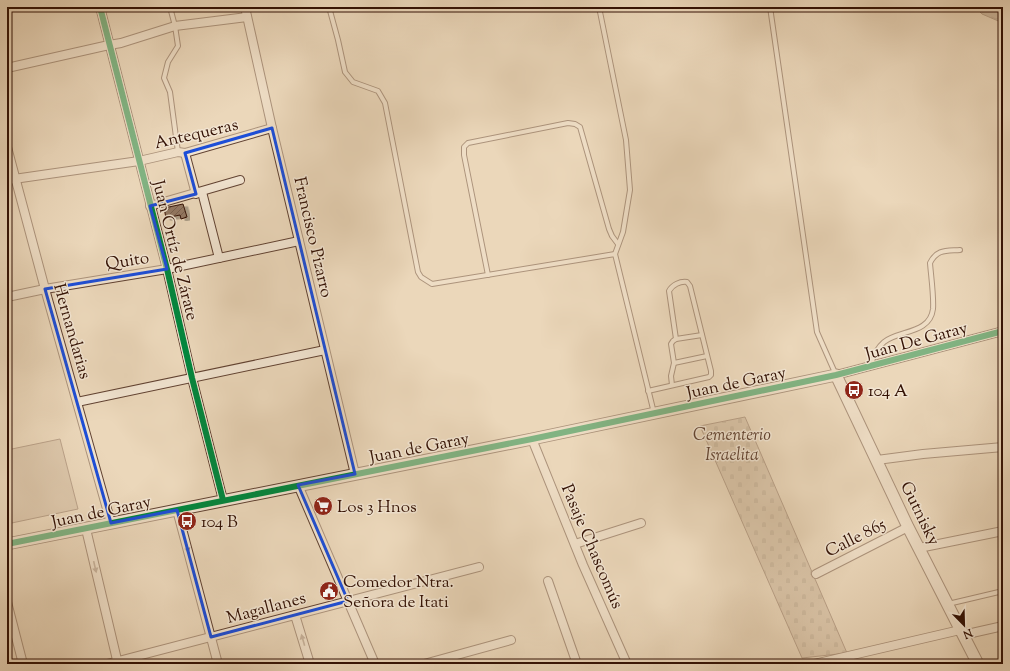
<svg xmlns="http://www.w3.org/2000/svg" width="1010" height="671" viewBox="0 0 1010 671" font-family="'Sorts Mill Goudy',serif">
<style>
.cemetery{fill:url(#cemetery-stones);stroke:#806350}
.pitch{fill:#ccb59b;stroke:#806350}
.water{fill:url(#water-ripples);stroke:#7c604c}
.building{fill:url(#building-hatch);stroke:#331104;filter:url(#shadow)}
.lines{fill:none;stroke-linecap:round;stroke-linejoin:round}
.service-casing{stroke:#614232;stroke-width:6}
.minor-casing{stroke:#614232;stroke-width:10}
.tertiary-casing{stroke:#614232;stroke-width:13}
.service{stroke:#f2e5d2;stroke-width:4}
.minor{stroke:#f2e5d2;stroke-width:8}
.tertiary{stroke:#f2e5d2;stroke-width:11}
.cycleway-casing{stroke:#f2e5d2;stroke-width:8}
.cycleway{stroke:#00873e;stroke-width:6}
.oneway{fill:#9c8675}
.marked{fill:none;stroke:#1d4ed8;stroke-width:3;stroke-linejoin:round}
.labels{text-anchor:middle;stroke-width:3;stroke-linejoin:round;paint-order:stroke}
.street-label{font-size:17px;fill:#331104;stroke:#f2e5d2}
.poi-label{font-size:17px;fill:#331104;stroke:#f2e5d2;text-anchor:start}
.park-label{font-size:17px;font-style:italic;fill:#614231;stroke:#f2e5d2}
</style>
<defs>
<pattern id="cemetery-stones" width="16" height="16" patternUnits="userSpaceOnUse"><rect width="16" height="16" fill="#ccb59b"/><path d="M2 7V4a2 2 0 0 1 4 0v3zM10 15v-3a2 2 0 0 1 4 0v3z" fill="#b09b84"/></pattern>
<pattern id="water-ripples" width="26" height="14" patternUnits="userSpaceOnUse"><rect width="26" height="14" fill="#ac947c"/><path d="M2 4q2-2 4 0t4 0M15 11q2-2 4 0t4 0" fill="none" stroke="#8d7763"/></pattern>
<pattern id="building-hatch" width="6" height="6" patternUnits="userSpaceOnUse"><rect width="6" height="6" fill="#937863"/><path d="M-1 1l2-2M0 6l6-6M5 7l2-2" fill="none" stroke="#79614f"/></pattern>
<filter id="shadow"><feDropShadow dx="4.5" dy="2.5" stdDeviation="0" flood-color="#0004"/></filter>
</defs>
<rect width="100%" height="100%" fill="#ebd7ba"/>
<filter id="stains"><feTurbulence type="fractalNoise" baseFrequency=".005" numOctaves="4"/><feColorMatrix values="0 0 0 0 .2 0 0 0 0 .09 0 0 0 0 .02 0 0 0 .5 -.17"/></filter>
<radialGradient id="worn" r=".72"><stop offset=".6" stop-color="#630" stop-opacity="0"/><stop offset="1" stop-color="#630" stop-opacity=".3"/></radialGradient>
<path class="cemetery" d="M745 417 847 653 802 658 700 426Z"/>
<path class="pitch" d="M60 439 78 509 7 524V450Z"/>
<path class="water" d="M975 7H1003V23L982 14Z"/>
<path class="building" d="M183 204 187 217 181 219 180 215 166 218 164 208Z"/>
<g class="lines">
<defs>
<g id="service">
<path d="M170 7 175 26 178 46 168 62 164 78 170 92 178 152"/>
<path d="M329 7 338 40 345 72 353 82 378 91 385 103 418 272 421 277 432 284 615 254 654 413"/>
<path d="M599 7 626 140 630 190 623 232 615 254"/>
<path d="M770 7 817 332 836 375"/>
<path d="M488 275 464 155V147L468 143 568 123 575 124 580 127 609 229 612 236 618 244"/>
<path d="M674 363 707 356"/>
<path d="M871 365C873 357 877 348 884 342 899 330 930 334 933 309 934 297 931 276 930 263 937 249 946 251 960 250"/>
<path d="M672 385 671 376 674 363 671 344 673 341 676 339 702 335"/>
<path d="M648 391 709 377 711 375V371L690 286 687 282C680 281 672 285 669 291L676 339"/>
<path d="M948 604 1003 591"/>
</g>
<g id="minor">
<path d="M100 7 167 269 192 378 223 500"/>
<path d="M245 7 272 128 355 474"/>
<path d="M7 68 109 45 121 43 175 26 247 17"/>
<path d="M7 147 45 289 111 523"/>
<path d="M185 153 196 194"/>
<path d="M7 180 139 161 178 152 185 153 272 128"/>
<path d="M202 192 219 258"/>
<path d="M150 206 240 180"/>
<path d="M7 297 45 289 167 269 299 241"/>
<path d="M836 375 1003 331"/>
<path d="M77 402 325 350"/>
<path d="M532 439 583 565 627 664"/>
<path d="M877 460 923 454 1003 447"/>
<path d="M298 485 375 664"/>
<path d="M177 510 218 664"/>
<path d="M86 529 118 664"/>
<path d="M575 544 641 523"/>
<path d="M919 548 1003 531"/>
<path d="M816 574 908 527"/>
<path d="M548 581 577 664"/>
<path d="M7 602 23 664"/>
<path d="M295 615 310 664"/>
<path d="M963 635 1003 626"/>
<path d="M107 664 479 567"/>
<path d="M424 664 511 640"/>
<path d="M814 664 960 630"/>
</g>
<path id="tertiary" d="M7 544 532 439 836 375 908 527 978 664"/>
</defs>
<use href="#service" class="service-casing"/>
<use href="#minor" class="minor-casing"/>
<use href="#tertiary" class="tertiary-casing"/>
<use href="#service" class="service"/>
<use href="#minor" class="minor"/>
<use href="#tertiary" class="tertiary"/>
<defs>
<g id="cycleway">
<path d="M100 7 167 269 192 378 223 500"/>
<path d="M7 544 532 439 836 375 1003 331"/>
</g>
</defs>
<use href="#cycleway" class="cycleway-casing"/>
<use href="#cycleway" class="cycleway"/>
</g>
<defs><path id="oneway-solid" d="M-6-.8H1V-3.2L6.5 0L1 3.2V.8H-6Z"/></defs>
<g class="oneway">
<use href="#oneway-solid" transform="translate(187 547) rotate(75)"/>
<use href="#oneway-solid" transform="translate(95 567) rotate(77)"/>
<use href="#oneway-solid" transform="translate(303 640) rotate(-106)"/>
</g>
<path d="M0 0H1010V671H0ZM272 128 355 474 298 485 348 601 211 637 177 510 111 523 45 289 167 269 150 206 196 194 185 153Z" fill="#ebd7ba" fill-opacity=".55" fill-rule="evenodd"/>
<path class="marked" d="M272 128 355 474 298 485 348 601 211 637 177 510 111 523 45 289 167 269 150 206 196 194 185 153Z"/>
<defs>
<symbol id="bus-disc" viewBox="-11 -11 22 22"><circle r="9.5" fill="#8f2418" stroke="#f2e5d2"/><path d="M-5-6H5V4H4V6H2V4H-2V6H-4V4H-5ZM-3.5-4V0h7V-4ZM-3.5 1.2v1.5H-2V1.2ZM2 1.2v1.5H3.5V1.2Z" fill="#fff"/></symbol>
<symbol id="supermarket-disc" viewBox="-11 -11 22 22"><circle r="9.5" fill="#8f2418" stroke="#f2e5d2"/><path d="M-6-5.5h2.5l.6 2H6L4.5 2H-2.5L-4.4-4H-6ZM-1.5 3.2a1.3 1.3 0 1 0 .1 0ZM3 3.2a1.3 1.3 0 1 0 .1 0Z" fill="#fff"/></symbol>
<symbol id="civic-disc" viewBox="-11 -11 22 22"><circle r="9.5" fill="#8f2418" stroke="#f2e5d2"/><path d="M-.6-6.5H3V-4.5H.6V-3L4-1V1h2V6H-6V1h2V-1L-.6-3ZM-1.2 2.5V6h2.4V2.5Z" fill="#fff"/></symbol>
</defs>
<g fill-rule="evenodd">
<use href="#bus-disc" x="843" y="379" width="22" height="22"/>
<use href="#supermarket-disc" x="312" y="495" width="22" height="22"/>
<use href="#bus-disc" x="176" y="510" width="22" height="22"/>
<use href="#civic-disc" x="318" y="580" width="22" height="22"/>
</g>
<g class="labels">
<g class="street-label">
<text transform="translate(196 133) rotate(-13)" y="6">Antequeras</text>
<text transform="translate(314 237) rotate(77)" y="6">Francisco Pizarro</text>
<text transform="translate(176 250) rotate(76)" y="6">Juan Ortíz de Zárate</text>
<text transform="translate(127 260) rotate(-9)" y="6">Quito</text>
<text transform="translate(73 331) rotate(74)" y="6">Hernandarias</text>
<text transform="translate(916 340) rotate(-15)" y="6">Juan De Garay</text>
<text transform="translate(736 382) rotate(-12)" y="6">Juan de Garay</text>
<text transform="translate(419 447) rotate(-11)" y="6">Juan de Garay</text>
<text transform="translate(101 511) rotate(-12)" y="6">Juan de Garay</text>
<text transform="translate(921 513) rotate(64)" y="6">Gutnisky</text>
<text transform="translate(855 537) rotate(-27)" y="6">Calle 865</text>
<text transform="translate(593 546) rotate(67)" y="6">Pasaje Chascomús</text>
<text transform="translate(266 607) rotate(-15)" y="6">Magallanes</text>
</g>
<g class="poi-label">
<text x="868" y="396">104 A</text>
<text x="337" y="512">Los 3 Hnos</text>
<text x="201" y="527">104 B</text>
<text x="343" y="587">Comedor Ntra.<tspan x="343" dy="20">Señora de Itati</tspan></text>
</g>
<g class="park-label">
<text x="732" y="440">Cementerio<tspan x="732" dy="20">Israelita</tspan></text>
</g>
</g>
<rect width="1010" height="671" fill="none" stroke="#ebd7ba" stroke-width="24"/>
<rect x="8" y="8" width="994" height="655" fill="none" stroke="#331104" stroke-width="2"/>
<rect x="12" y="12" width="986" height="647" fill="none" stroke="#331104"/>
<g transform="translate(964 625) rotate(157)" stroke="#f2e5d2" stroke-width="3" paint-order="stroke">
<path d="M0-3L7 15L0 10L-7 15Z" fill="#331104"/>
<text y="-6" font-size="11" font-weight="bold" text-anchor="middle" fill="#331104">N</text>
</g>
<rect width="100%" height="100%" filter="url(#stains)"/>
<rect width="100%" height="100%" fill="url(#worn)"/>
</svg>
